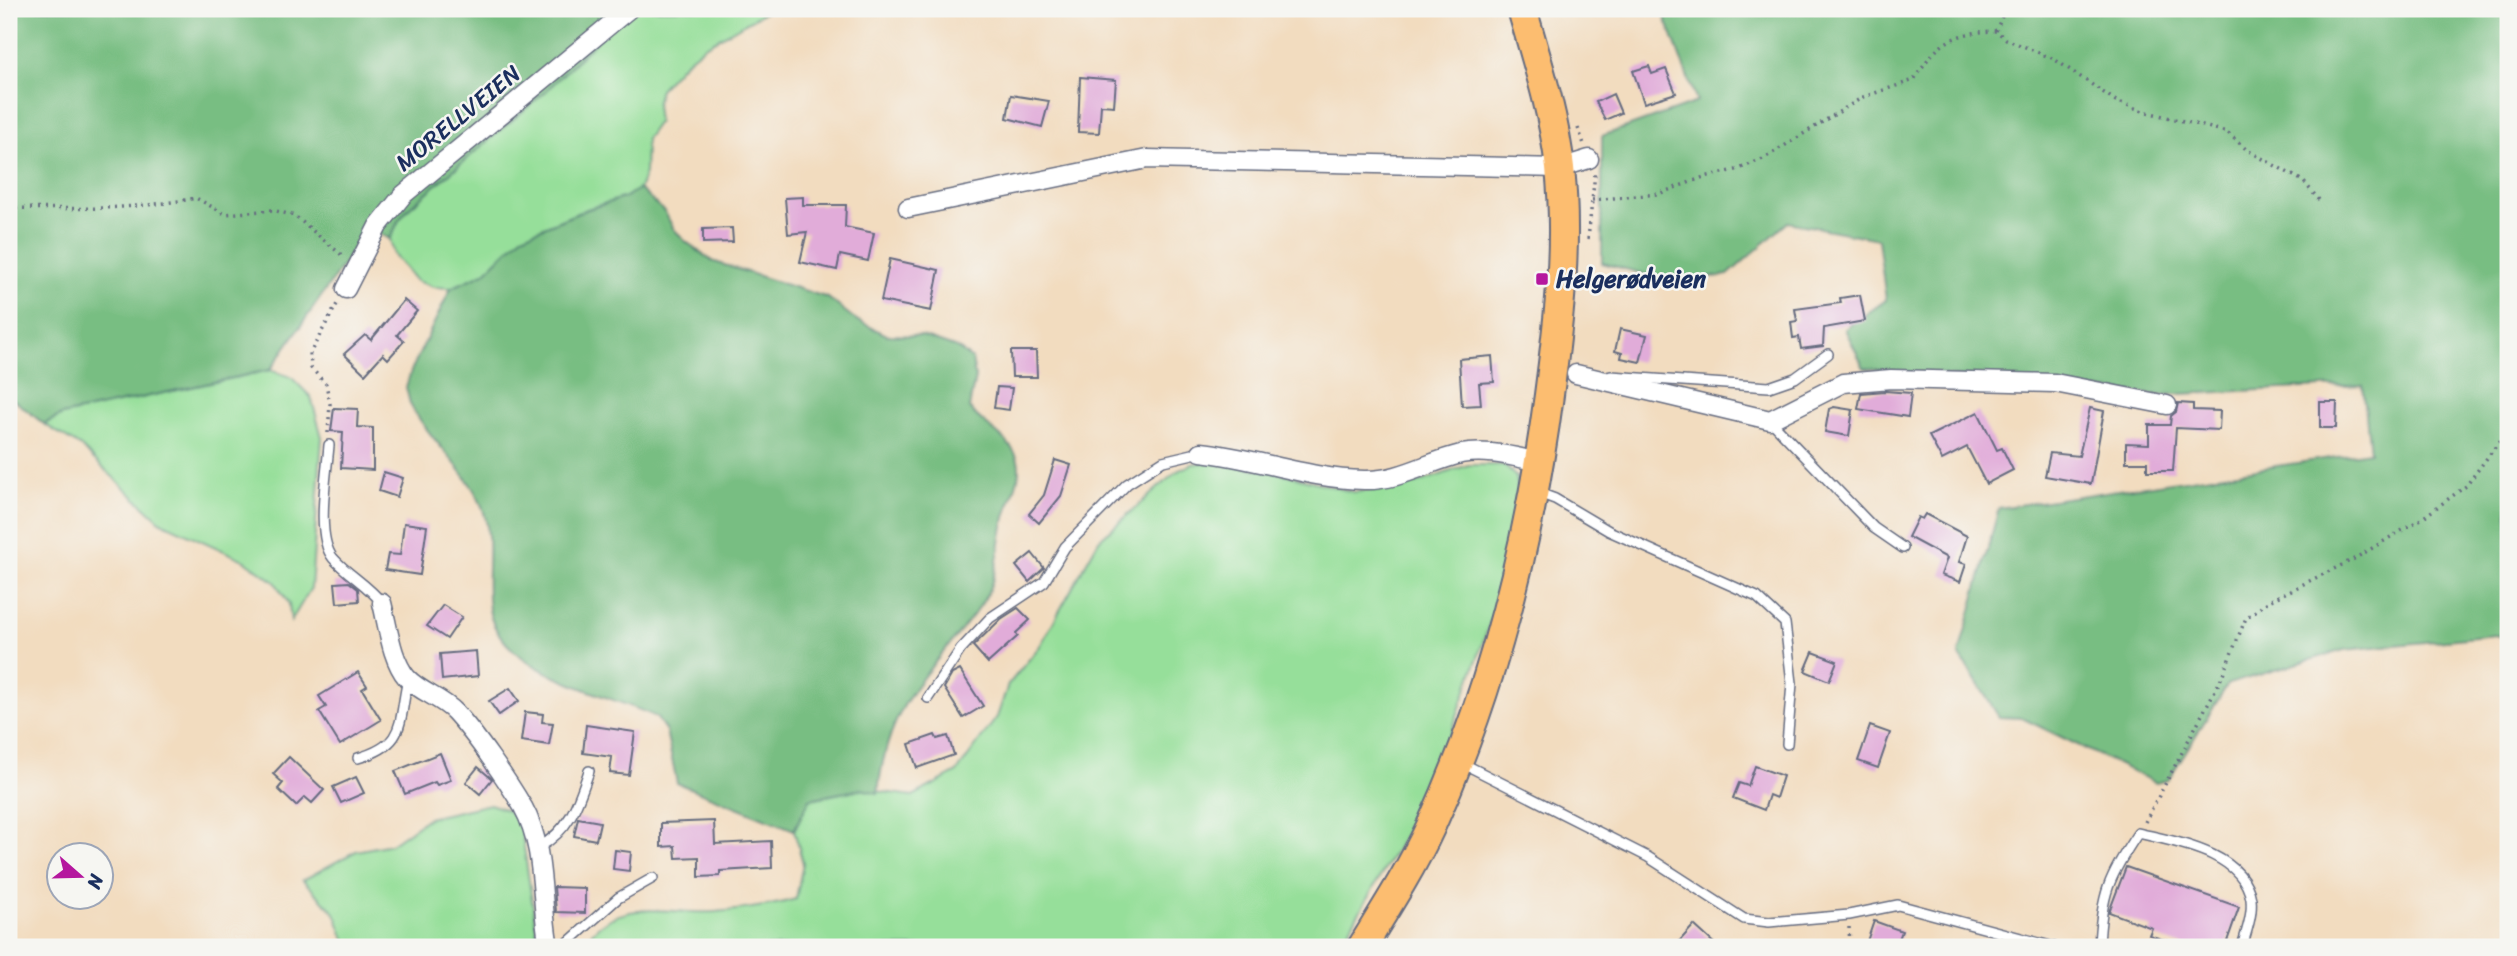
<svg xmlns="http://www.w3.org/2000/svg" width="2517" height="956" viewBox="0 0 2517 956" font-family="Sriracha,sans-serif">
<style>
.green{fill:#96df9a;stroke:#58877c;stroke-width:2}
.forest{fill:#78be82;stroke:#4a7670;stroke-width:2}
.building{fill:#e1acd9}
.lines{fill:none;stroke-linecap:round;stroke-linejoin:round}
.service-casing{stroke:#666c80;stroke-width:12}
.minor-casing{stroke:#666c80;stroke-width:21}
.primary-casing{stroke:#666c80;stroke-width:32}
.path{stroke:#666c80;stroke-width:3.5;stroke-dasharray:2 5;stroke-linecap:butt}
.service{stroke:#fff;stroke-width:9}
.minor{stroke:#fff;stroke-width:18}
.primary{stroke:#fcbd6f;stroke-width:28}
.poi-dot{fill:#b5179e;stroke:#f6f6f2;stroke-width:2.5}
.labels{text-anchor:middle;stroke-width:5;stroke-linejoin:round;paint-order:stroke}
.street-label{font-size:24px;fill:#1b2f5e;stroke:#f6f6f2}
.poi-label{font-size:24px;font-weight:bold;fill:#1b2f5e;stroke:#f6f6f2;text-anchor:start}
</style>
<rect width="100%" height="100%" fill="#f6f6f2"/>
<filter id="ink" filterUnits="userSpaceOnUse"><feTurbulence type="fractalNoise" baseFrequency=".0143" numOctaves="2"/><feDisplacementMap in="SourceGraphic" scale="14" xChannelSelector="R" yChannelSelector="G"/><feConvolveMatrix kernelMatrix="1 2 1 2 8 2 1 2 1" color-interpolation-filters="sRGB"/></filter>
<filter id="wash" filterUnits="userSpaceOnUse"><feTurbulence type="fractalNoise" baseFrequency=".00686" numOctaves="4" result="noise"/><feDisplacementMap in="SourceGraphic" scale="28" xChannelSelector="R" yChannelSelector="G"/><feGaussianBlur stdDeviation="1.57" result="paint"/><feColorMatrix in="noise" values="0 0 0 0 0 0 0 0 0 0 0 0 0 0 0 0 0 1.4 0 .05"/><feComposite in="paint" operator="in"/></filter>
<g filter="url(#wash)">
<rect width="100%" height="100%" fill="#f2dcbf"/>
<g class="green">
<path d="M636 9H770L705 46 683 64 660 89 656 105 658 122 646 139 645 173 639 189 623 198 587 209 522 236 484 273 451 288 433 287 416 281 394 255 390 239 399 220 410 207 545 92 609 28Z"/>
<path d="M270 370 291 377 311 397 322 437 311 588 291 621 289 604 275 582 244 560 161 522 81 447 44 424 62 415Z"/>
<path d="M1209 462 1277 472 1353 492 1404 488 1468 465H1504L1516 477 1519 493 1505 580 1451 733 1416 815 1339 947H581C614 894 664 915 715 912 741 910 771 906 796 899L803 863 794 830 810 799 861 789 913 796 957 772 997 717 1008 685 1040 646 1099 540 1176 472 1192 464Z"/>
<path d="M490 804 507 810 520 821 539 947H348L335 913 303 880 356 851 391 844 428 818Z"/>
</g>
<g class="forest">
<path d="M9 9H636L609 28 545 92 410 207 399 220 390 239 368 229 270 370 62 415 44 424 9 396Z"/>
<path d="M1662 9H2508V639L2496 635 2344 650 2228 684 2168 780 2156 783 2022 718 1999 717 1959 654 1999 508 2370 452 2363 385 2159 395 1864 368 1845 329 1886 300 1878 239 1788 222 1728 275 1675 282 1602 263V136L1697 102Z"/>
<path d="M639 189 665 212 673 228 684 240 712 261 828 298 856 320 887 335 922 336 957 348 972 359 975 377 969 408C983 425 1008 437 1017 457 1024 474 1011 498 1006 514 997 544 1000 578 980 606 929 676 888 698 878 793L861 789 810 799 794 830 677 783 666 731 656 717C607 693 499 673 489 609 484 575 495 537 481 504 465 467 429 440 410 404L406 387 411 371 451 288 484 273 522 236 588 209 623 198Z"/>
</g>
<g id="blocks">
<g class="building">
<path d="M1649 66 1652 74 1666 69 1676 93 1644 103 1633 71Z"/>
<path d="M1080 77 1116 80 1114 106 1101 105 1099 133 1078 132Z"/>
<path d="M1613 94 1621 113 1605 120 1596 102Z"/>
<path d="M1011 95 1049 101 1042 127 1007 118Z"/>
<path d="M803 197V205H846L845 227 874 233 868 261 840 255 837 270 800 262 807 232 788 234 785 198Z"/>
<path d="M732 228 733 242 703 243V229Z"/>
<path d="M890 259 939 270 931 311 881 301Z"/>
<path d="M1860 295 1865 321 1824 328 1823 346 1801 349 1799 337 1793 338 1791 322 1797 321 1795 309 1841 303 1840 298Z"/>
<path d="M404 300 417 311 397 335 404 341 388 359 383 354 365 374 344 354 365 335 371 340Z"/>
<path d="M1620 329 1647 335 1640 362 1621 358 1622 353 1615 351Z"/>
<path d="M1011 351H1036L1037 377H1012Z"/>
<path d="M1492 356 1494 382 1479 383 1481 405 1462 406 1459 359Z"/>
<path d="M997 387 1012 388 1009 410 994 408Z"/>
<path d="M1885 391 1911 393 1908 417 1858 409 1861 393Z"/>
<path d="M2320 402H2337L2336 428H2320Z"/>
<path d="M2178 403 2193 404V410L2220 411 2219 430 2176 428 2173 471H2147V462H2126V443L2149 444V425H2170L2171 416 2176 412Z"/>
<path d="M1834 407 1853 410 1849 436 1825 432 1829 409Z"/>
<path d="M334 408 358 409 357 427 373 428V470L341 468 343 432 331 431Z"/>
<path d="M2090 408 2104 411 2091 484 2045 476 2050 453 2079 456Z"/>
<path d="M1978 412 1997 450 2002 448 2013 470 1986 484 1967 447 1942 460 1929 436Z"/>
<path d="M1055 460 1071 465 1061 496 1039 523 1029 514 1044 495Z"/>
<path d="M384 472 403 478 397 497 379 491Z"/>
<path d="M1925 514 1967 536 1959 562 1966 564 1960 582 1941 575 1947 558 1908 537 1918 517 1922 519Z"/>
<path d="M404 523 427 526 420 575 385 570 388 554 400 555Z"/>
<path d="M1032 553 1044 568 1029 582 1016 566Z"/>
<path d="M349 582 358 589 359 601 337 603 335 583Z"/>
<path d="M443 605 462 617 447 639 427 626Z"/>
<path d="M1018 608 1030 620 1016 633 1018 636 988 663 973 646 1001 619Z"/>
<path d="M476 651 478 676 442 680 440 654Z"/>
<path d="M1813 652 1837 661 1829 681 1805 671Z"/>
<path d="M960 670 983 706 963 718 944 688 952 674Z"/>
<path d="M358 672 367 686 362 689 381 720 340 745 319 711 326 707 319 696Z"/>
<path d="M510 688 519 701 499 715 489 701Z"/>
<path d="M525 712 543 714 542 722 553 723 549 745 521 741Z"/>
<path d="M586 725 635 732 629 775 610 773 612 757 583 753Z"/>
<path d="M1870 726 1890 733 1878 768 1858 761Z"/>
<path d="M935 735 937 739 948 736 954 755 917 768 909 744Z"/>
<path d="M440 753 451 780 437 785 435 782 405 794 395 771Z"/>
<path d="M289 757 324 790 312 803 305 797 296 806 278 789 283 783 273 774Z"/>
<path d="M1755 766 1783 776 1776 798 1769 795 1764 810 1733 798 1739 783 1748 786Z"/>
<path d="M478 767 492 779 480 794 466 782Z"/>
<path d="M356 777 364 793 341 803 333 787Z"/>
<path d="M578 818 600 822 596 840 574 836Z"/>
<path d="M714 821 715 844 771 841 772 868 720 871V876L699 877V857L676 858 675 846 661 847V823Z"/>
<path d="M615 850 631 852 629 871 613 869Z"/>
<path d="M2126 867 2239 907 2225 947H2186L2149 935 2152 928 2109 912Z"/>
<path d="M554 887 585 888V913L556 912Z"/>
<path d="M1874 921 1902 931 1896 947H1865Z"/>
<path d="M1694 925 1718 947H1674Z"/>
</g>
</g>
</g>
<g filter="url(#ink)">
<use href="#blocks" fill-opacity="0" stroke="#666c80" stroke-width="2"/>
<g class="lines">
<defs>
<g id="service">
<path d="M1611 376 1769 387 1795 378 1828 354"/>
<path d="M1770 420 1874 528 1903 548"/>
<path d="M329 445C327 474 315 536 333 558 348 575 368 585 382 603"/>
<path d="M1536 492 1555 499 1609 531 1757 597 1785 623 1792 683 1787 744"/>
<path d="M928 698 961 649 990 618 1044 582 1065 547 1127 484 1163 461 1201 452"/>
<path d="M358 758C407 744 398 723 408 679"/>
<path d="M1460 762 1648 857 1744 919 1769 922 1849 915 1898 905 2054 947"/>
<path d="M539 847C570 830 578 803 589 771"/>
<path d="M563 947 618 898 653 878"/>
<path d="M2099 947C2101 895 2109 876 2138 833 2175 842 2243 852 2251 899 2253 915 2246 932 2242 947"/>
</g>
<g id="minor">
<path d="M908 208 1147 159 1560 168 1589 159"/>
<path d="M346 289 378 226 403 195 629 9"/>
<path d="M1576 374 1770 420 1843 383 1891 379 2055 383 2167 405"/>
<path d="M1201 452C1256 458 1309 479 1364 480 1400 481 1427 462 1461 454 1487 449 1514 457 1540 462"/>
<path d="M382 603C388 626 391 659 407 678 420 692 442 698 455 712 476 735 507 780 523 807 546 848 540 901 549 947"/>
</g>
<path id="primary" d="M1362 947C1386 908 1411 869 1430 828 1493 691 1529 544 1549 395 1559 319 1568 245 1560 168 1554 114 1537 61 1522 9"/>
</defs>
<use href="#service" class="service-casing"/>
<use href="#minor" class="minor-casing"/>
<use href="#primary" class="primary-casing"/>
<g class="path">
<path d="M146 9 174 12 276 9"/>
<path d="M1996 31 2005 9"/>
<path d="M1578 128 1584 144"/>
<path d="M1592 200 1658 194 1704 177 1736 170 1763 159 1863 97 1914 80C1936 43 1953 32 1996 31L2006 39 2054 59 2116 101 2143 111 2227 132 2247 150 2303 181 2320 201"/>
<path d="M9 208C72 209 134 210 196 198L225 214 273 210 295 216 344 257"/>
<path d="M1588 239 1595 173"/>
<path d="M328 433 330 404 326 384 311 368 310 353 337 304"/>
<path d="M2145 822 2220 681 2246 618 2269 601 2354 559 2421 519 2466 486 2508 430"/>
<path d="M1849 927 1850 947"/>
</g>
<use href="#service" class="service"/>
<use href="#minor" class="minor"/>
<use href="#primary" class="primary"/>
</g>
</g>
<rect class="poi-dot" x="1535" y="272" width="14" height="14" rx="3.5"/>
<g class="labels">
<g class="street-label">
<text transform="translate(458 118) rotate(-39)" y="8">MORELLVEIEN</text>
</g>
<g class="poi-label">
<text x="1556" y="287">Helgerødveien</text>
</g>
</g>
<rect width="2517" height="956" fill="none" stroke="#f6f6f2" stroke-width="35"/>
<g transform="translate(80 876) rotate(110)"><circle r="33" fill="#f6f6f2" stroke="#9ea6b7" stroke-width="2"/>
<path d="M0-5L12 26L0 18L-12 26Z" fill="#b5179e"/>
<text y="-10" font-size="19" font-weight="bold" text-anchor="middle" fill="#1b2f5e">N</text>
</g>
</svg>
